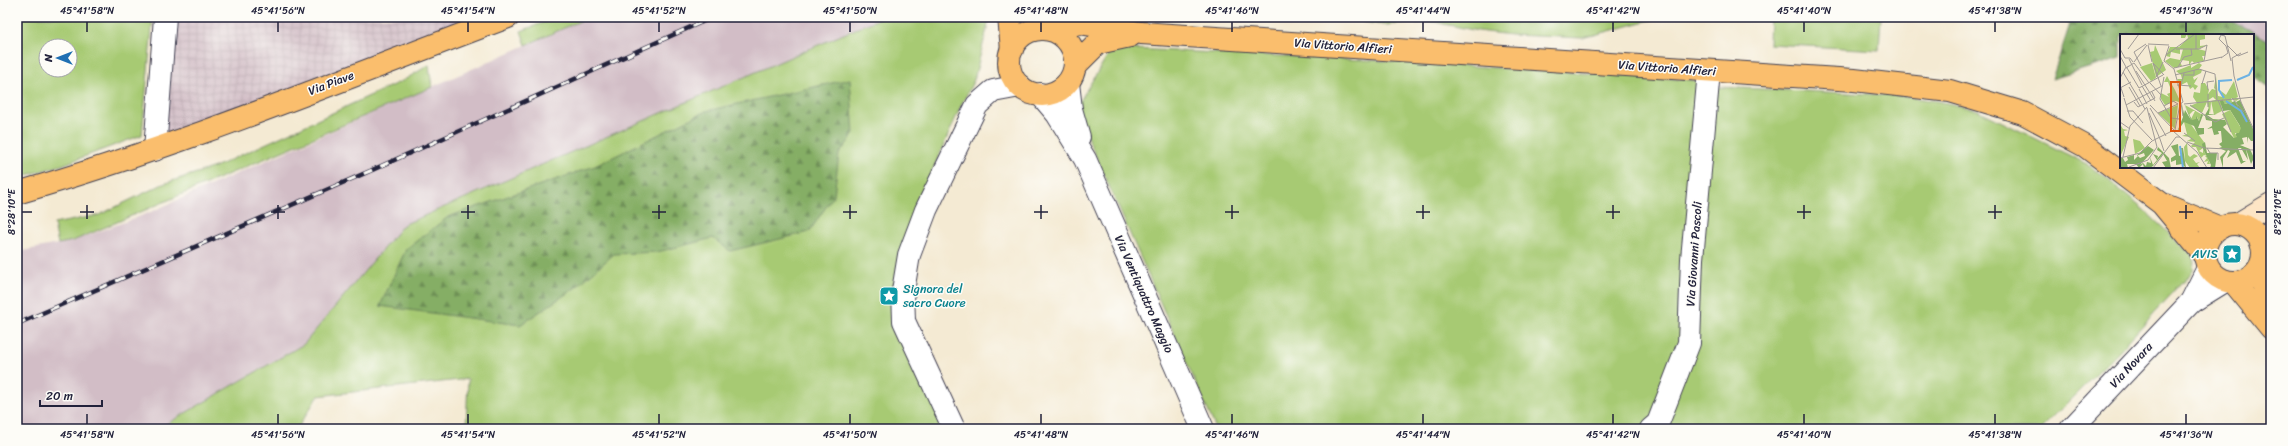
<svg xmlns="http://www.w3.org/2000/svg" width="2288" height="446" viewBox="0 0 2288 446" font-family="Sriracha,sans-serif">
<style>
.industrial{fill:url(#industrial-grid)}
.railway{fill:#d2bdc6}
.grass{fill:#a7ca73;stroke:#647657;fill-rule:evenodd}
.forest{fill:url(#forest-firs);stroke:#546850}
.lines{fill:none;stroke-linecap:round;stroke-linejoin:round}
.minor-casing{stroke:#424052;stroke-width:24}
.secondary-casing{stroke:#424052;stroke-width:24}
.primary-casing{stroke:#424052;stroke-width:24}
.minor{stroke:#fff;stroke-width:22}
.secondary{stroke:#fde5c5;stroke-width:22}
.primary{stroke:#fabe6d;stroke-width:22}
.rail-casing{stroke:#22223b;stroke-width:4.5}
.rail{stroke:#fdfcf7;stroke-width:3;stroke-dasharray:9;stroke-linecap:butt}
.ticks{fill:none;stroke:#22223b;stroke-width:1.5}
.labels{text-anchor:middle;stroke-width:3;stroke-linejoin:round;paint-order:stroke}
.street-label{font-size:12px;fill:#22223b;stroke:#fdfcf7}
.culture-label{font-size:12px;fill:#0d838f;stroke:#fdfcf7;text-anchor:end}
.inset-river{fill:none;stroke:#6db2e3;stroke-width:2}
.inset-road{fill:none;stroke:#a09a96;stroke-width:1}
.view{fill:#de560e;fill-opacity:0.15;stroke:#de560e;stroke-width:2}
.inset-edge{fill:none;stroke:#22223b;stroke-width:2}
.neatline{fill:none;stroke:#22223b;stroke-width:1.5}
.ticks-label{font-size:10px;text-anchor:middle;fill:#22223b}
</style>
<defs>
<pattern id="industrial-grid" width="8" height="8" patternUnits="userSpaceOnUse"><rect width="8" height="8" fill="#d2bdc6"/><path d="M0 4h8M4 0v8" fill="none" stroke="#b4a2ab"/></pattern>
<pattern id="forest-firs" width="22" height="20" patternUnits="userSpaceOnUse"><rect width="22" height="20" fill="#85ae65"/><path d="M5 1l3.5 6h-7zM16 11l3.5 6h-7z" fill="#6c8d54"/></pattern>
</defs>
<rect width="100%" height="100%" fill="#fdfcf7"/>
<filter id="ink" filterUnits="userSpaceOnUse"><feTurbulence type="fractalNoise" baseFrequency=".025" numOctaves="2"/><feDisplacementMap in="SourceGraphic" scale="8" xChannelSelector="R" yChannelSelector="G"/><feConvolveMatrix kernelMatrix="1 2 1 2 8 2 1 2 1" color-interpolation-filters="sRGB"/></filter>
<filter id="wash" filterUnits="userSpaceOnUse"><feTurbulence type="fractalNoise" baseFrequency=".012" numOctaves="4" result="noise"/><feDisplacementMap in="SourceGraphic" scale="16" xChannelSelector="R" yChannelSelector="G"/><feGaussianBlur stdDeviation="0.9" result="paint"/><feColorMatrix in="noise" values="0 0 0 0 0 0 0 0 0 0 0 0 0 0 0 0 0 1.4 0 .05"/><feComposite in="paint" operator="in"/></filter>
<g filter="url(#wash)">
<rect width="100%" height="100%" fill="#f4ead3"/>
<path class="industrial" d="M165 17H508L155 150Z"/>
<g class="railway">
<path d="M589 17H883L403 225 304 344 158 429H17V252L73 241 146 214Z"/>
<path d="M2227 17H2256L2271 25V42Z"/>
</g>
<g class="grass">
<path d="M17 17H153L142 135 62 165 17 178ZM46 46H70V70H46Z"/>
<path d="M558 17H589L526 45 521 31Z"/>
<path d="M883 17H990L974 80 960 108 916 208 903 291 954 429H466L468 379 318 396 297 429H158L304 344 403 225Z"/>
<path d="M1361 17H1661L1583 38 1511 35 1478 31 1434 22 1384 25 1364 22Z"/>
<path d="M1770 17H1881L1879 50 1769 44Z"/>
<path d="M1112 48 1387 61 1692 80 1718 87 1891 95 1938 101 1978 110 2093 167 2144 210 2191 254 2194 262 2193 271 2117 353 2041 429H1216L1075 109Z"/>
<path d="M429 65 432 87 73 241 58 244 54 224 99 215 163 184 215 167 404 80Z"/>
</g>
<g class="forest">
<path d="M2053 17H2227L2271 42V88L2253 76V35H2121V58L2052 79 2070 24Z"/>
<path d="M850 79 854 134 839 154 834 195 809 232 730 251 713 238 657 252 614 254 575 288 520 325 380 306 406 249 448 217 595 166 706 111Z"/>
</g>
</g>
<g filter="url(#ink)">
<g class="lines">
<defs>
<g id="minor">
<path d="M1068 83 1071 109 1079 137"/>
<path d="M1040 94 1057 114 1085 159 1203 429"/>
<path d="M155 150 165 17"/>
<path d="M2191 302 2208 268"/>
<path d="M954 429 904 321 903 291 909 255 926 210 977 105 993 91 1020 86"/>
<path d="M1651 429 1658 423 1689 343 1692 259 1709 71"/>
<path d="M2071 429 2191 302 2225 281"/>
</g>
<g id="secondary">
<path d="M2238 224 2271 204"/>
<path d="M2262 245 2271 233"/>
</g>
<g id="primary">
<path d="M1009 17 1012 50"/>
<circle cx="1042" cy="62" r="33"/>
<path d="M1052 30 1079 23 1141 33 1854 80 1950 91 2023 113 2085 146 2162 204 2205 256"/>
<path d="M1075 66 1098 43 1130 36"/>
<path d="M17 193C184 145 345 78 508 17"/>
<path d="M2165 205 2220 228"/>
<circle cx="2234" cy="253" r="29"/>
<path d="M2259 269 2271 312"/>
<path d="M2234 283 2271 328"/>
</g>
</defs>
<use href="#minor" class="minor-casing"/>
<use href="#secondary" class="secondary-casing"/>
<use href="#primary" class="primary-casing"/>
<use href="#minor" class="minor"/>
<use href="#secondary" class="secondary"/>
<use href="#primary" class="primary"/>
<defs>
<path id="rail" d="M17 324 370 171 713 17"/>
</defs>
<use href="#rail" class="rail-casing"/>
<use href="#rail" class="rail"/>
</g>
</g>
<path class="ticks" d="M87 22V32M278 22V32M468 22V32M659 22V32M850 22V32M1041 22V32M1232 22V32M1423 22V32M1613 22V32M1804 22V32M1995 22V32M2186 22V32M87 205V219M278 205V219M468 205V219M659 205V219M850 205V219M1041 205V219M1232 205V219M1423 205V219M1613 205V219M1804 205V219M1995 205V219M2186 205V219M22 212H32M80 212H94M271 212H285M461 212H475M652 212H666M843 212H857M1034 212H1048M1225 212H1239M1416 212H1430M1606 212H1620M1797 212H1811M1988 212H2002M2179 212H2193M2256 212H2266M87 414V424M278 414V424M468 414V424M659 414V424M850 414V424M1041 414V424M1232 414V424M1423 414V424M1613 414V424M1804 414V424M1995 414V424M2186 414V424"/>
<defs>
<symbol id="sight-square" viewBox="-11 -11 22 22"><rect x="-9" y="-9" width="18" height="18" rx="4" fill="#0f9aa8" stroke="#fdfcf7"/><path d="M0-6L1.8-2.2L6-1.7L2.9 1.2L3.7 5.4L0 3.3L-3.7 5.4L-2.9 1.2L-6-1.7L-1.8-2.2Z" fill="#fff"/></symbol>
</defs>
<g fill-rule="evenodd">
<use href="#sight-square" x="2221" y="243" width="22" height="22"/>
<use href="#sight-square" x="878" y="285" width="22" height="22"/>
</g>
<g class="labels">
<g class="street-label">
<text transform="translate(1343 46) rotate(4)" y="4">Via Vittorio Alfieri</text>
<text transform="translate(1667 68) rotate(4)" y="4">Via Vittorio Alfieri</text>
<text transform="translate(331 83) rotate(-21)" y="4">Via Piave</text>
<text transform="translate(1694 254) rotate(-86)" y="4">Via Giovanni Pascoli</text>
<text transform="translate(1144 294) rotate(66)" y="4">Via Ventiquattro Maggio</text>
<text transform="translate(2131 365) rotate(-47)" y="4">Via Novara</text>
</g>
<g class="culture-label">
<text x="2218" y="258">AVIS</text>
<text x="903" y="293" text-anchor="start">Signora del<tspan x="903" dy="14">sacro Cuore</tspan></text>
</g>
</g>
<g transform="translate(2120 34)">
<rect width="134" height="134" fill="#f4ead3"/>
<path d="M61 0H85V5L80 6V12L88 11 78 15 86 17 85 22H82L84 27 74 29 72 27 69 31V27L62 26 60 28 62 32 54 34 45 27 50 24 60 26 63 15H60V20L51 18 50 23 46 22 50 13H59L68 4 67 0 65 4H61ZM35 11 46 36 36 43 30 18 34 17ZM79 29 82 31 79 35 82 36 81 39 73 43 74 46 78 43 74 50 78 52 75 56 73 53 70 55 67 48 61 51 57 45H62L61 41 56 37 71 31V34ZM47 42 55 56 61 69 56 67 45 71 41 65V59L49 63 47 60 52 58 48 48H44ZM96 42 98 62 103 63 101 57 106 61 114 47 118 63 116 64 119 65 116 67 111 64 112 68 115 67 110 69 104 64 108 69 105 70 101 65 102 77 94 81 91 67 96 66 93 63 87 67 91 68 90 80 87 68 82 79 70 72 77 69 73 63 74 58 80 59 81 49H85L89 56 88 60 92 55 96 56 94 54ZM58 71 55 95 38 79ZM65 71 81 80 79 87 77 83 76 91 71 85 75 77H73L69 81ZM64 88H69L84 108 83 114 79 117 83 119V115L86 121H83L87 122 90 130H87L88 127 84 128 87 124 84 121 81 124 76 113H72L71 112 75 108 67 107 71 105 70 103 62 102 67 100ZM0 90 3 95 8 96 4 97 5 102 9 103 0 123ZM13 105 20 107 25 114 15 120ZM67 109 68 121 70 123 74 120 78 122 73 125 76 129 80 128 77 130 80 134H70L65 127 64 113Z" fill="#a7ca73"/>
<path d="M104 64 110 69 115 67 118 73 116 68 120 66 134 97V107H131L128 103V109L127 103 122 104 124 110 120 111 130 115 134 124 131 130 126 115 128 126 121 114H118L123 127H126L121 130 116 118 107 124 110 117 108 116 103 124V134L100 123 106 117 99 114 102 113 99 110 102 108 101 97H98L99 100 94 101 92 94 87 95 92 92V87L86 86 85 82 83 81 78 94H84V100L78 101 74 92 64 88 57 98 63 83 62 70 64 80 65 76 71 86 64 70 72 86 76 85V91V82L79 87 81 80 85 81 89 74V80L97 81H87L93 85 105 86 107 90 103 93 114 104 120 92 110 76 103 77 100 67 102 65 105 70 108 69ZM85 108 87 119H97L95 134H90L91 131 83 115 82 110ZM58 110 59 122 62 121 61 114H63L66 134 62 130 56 131V126L51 128V124L56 121 51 112ZM28 112 34 116 20 131 23 129 26 132 27 128 31 129 30 123 33 131 37 126 33 120 38 122 37 125 42 119 37 116 38 113 49 124 51 134H46L42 128 47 127 43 120 33 132 30 134H24L23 130 19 134 16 130H7L8 134H0V124H3L5 128 8 126 7 123 14 121V126L18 122 20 124 25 122 24 119 16 122Z" fill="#85ae65"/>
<path d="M110 76 121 94 119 99H115L117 103 114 104 102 80Z" fill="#a7ca73"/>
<path d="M32 29 36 44 31 47 20 33Z" fill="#a7ca73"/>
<path class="inset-river" d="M117 46 129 41 133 33M104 64 99 56V47L112 46M106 67 121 77 127 88M60 112 63 134"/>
<path class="inset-road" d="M76 0V15M101 1 105 2 111 27M28 10 49 11M28 11 32 28M107 11 118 22 128 18M49 12 44 27 54 35M0 15 5 24H10L13 28M8 15 19 0M56 15H79L87 11 84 27M121 19 112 24 114 42 121 68 134 96M46 21 75 0M0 22 6 33M101 24 108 19 106 12 99 5 101 1M9 25 22 51M14 28 27 11M14 29 29 49M33 29 41 52M33 29 44 41M9 32 6 34 14 29M21 32 14 18 26 10M58 33 64 23 72 21 71 15M7 34 19 54M54 34 102 23M54 35 63 68 60 70M16 37 35 67M3 38 25 75M55 41 79 35 95 40 97 66M63 41H74V36M36 43 43 28M44 43 40 65 51 84 59 85M0 44 6 33M30 49 41 61M82 50 86 37M0 51 4 63M57 51 71 52M61 51 64 39M22 52 31 67M9 53 20 72M0 54 11 48M19 54 43 41M19 55 27 70M88 56 87 48 94 47M4 64 10 83 32 106M112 64 124 78M98 66 111 98M14 68 18 73 35 64 32 58M61 69 63 82M64 70 134 63M6 71 42 52M30 71 54 96M70 71 95 88 104 84M44 72 53 67 58 70M88 73V60M27 74 37 113 28 126M30 74 46 102M7 77H13L23 89M29 79 40 105M38 79 58 70M0 88 10 95M55 96 60 70M53 97 77 118 87 134M64 99 75 107M40 105 44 117M32 107 54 96M67 108 84 114 134 116M87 114 90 119H98V126M3 123 10 92 27 73M0 124 20 119 32 107M9 133 28 126M33 134 56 103H60"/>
<path class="view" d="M51 48H60V97H51Z"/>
<rect width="134" height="134" class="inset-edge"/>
</g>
<rect width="2288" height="446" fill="none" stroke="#fdfcf7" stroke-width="44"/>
<g transform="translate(58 58) rotate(270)"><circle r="19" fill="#fdfcf7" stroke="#a5a5ac"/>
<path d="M0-3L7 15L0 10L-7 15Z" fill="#1f6fb2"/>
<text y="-6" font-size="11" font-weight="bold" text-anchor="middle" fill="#22223b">N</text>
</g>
<path d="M40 400v6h62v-6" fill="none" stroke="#22223b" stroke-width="2"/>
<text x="46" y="400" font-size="12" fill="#22223b" stroke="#fdfcf7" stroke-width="3" paint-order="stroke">20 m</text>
<rect x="22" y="22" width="2244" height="402" class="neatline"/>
<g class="ticks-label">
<text x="87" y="14">45°41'58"N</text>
<text x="278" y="14">45°41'56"N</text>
<text x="468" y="14">45°41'54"N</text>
<text x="659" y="14">45°41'52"N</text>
<text x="850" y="14">45°41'50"N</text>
<text x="1041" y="14">45°41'48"N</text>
<text x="1232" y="14">45°41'46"N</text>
<text x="1423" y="14">45°41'44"N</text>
<text x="1613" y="14">45°41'42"N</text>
<text x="1804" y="14">45°41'40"N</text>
<text x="1995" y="14">45°41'38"N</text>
<text x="2186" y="14">45°41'36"N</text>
<text transform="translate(2277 212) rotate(-90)" y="4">8°28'10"E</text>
<text transform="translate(11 212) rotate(-90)" y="4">8°28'10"E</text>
<text x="87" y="438">45°41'58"N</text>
<text x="278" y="438">45°41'56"N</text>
<text x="468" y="438">45°41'54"N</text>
<text x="659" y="438">45°41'52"N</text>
<text x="850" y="438">45°41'50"N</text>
<text x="1041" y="438">45°41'48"N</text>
<text x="1232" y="438">45°41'46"N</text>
<text x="1423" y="438">45°41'44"N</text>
<text x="1613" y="438">45°41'42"N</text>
<text x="1804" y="438">45°41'40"N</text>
<text x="1995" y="438">45°41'38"N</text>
<text x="2186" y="438">45°41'36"N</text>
</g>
</svg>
